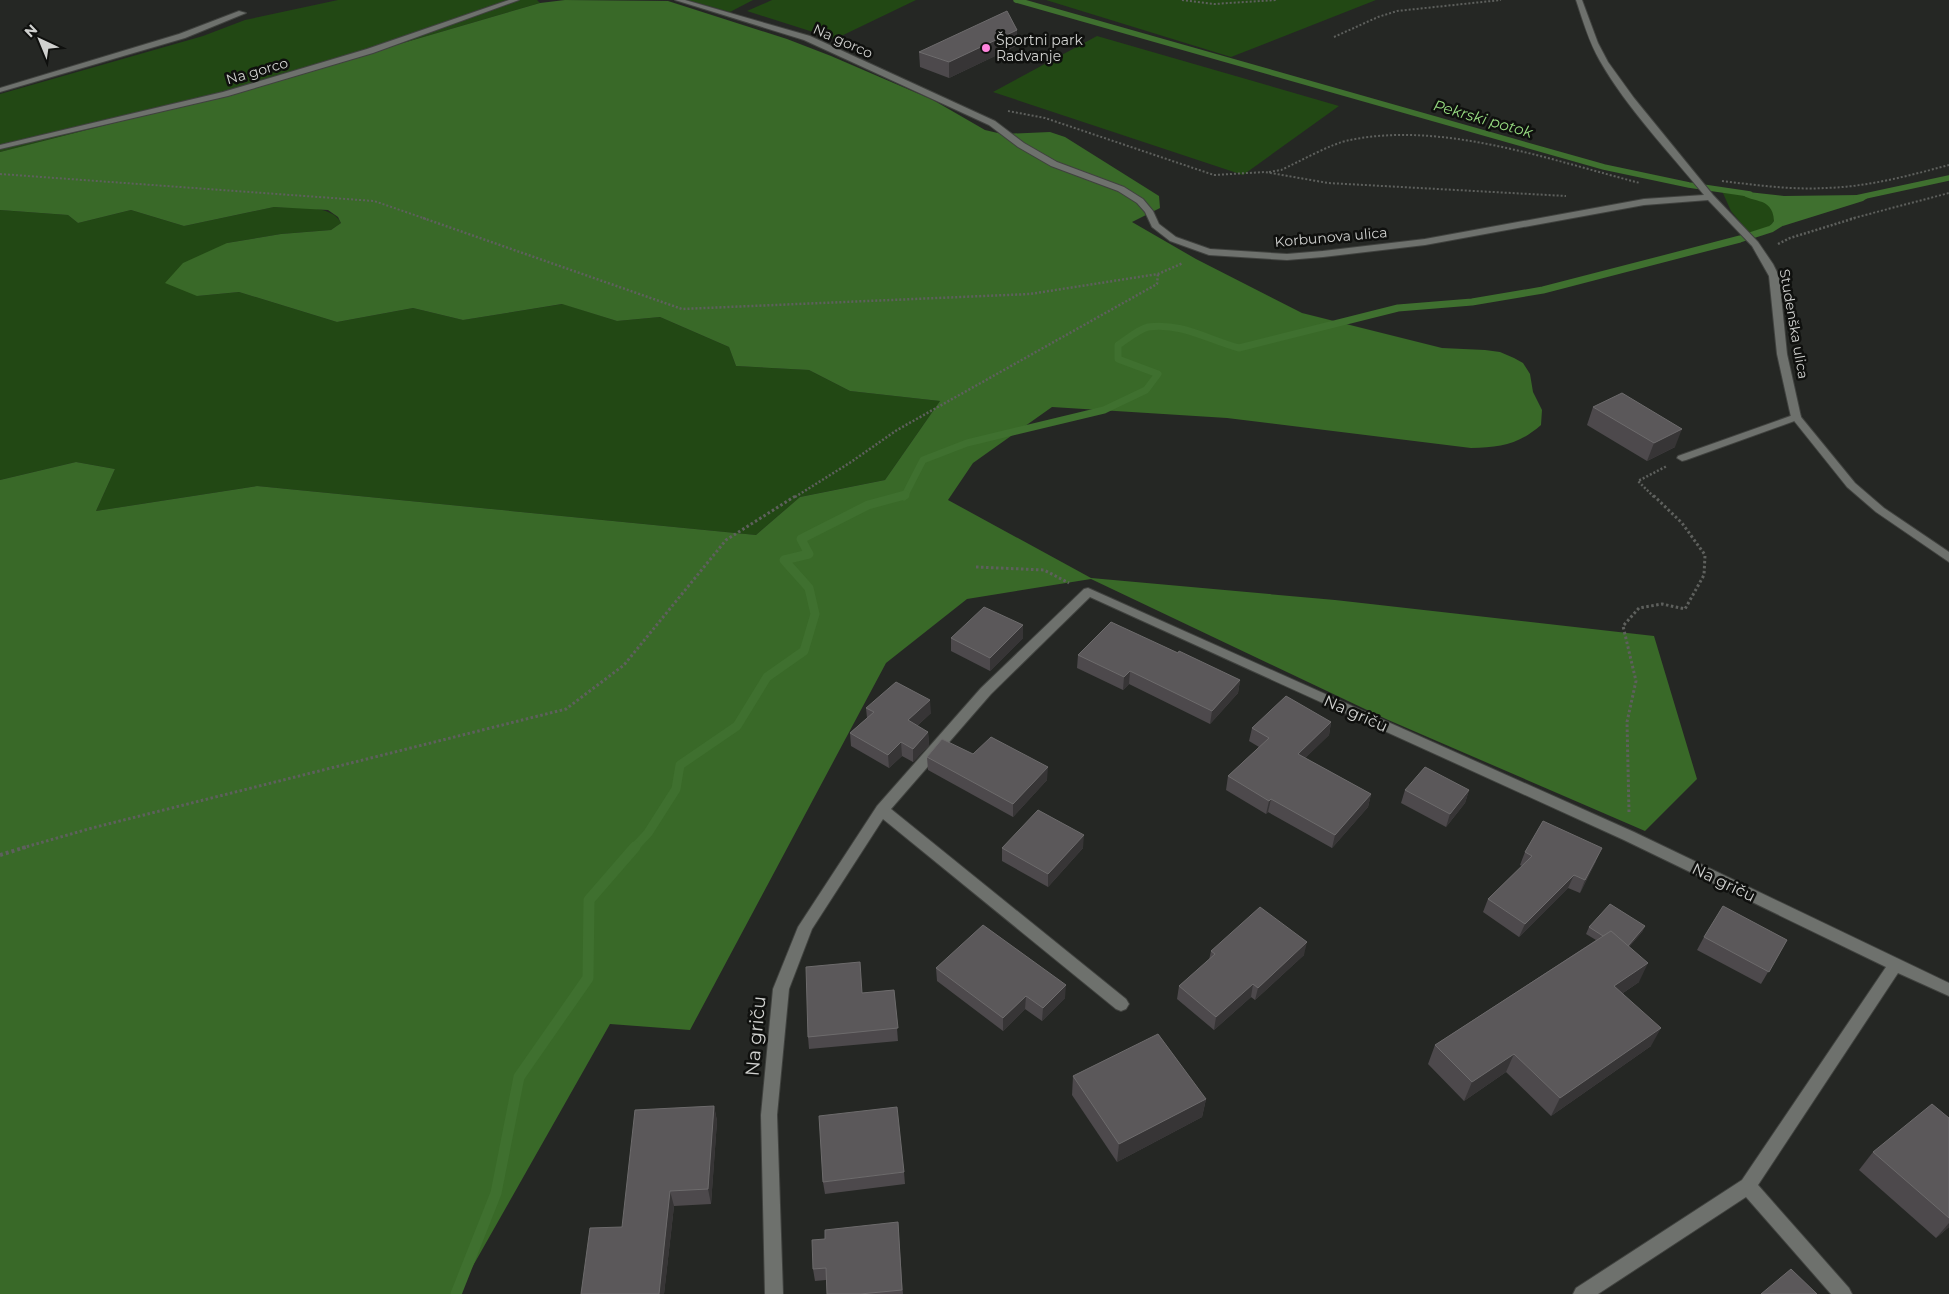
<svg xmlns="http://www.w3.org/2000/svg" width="1949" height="1294" viewBox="0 0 1949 1294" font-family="Montserrat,sans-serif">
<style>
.green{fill:#224814}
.forest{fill:#396928}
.water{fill:#3f702f}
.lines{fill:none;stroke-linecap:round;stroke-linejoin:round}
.stream-far3{stroke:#3f702f;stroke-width:5.5}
.stream-far2{stroke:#3f702f;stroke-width:7}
.stream-far1{stroke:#3f702f;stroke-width:9}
.stream{stroke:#3f702f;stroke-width:11}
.service-casing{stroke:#40423f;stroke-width:2}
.minor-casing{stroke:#40423f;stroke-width:2}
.path-far3{stroke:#5e605d;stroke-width:2;stroke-dasharray:2 2;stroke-linecap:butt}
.path-far2{stroke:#5e605d;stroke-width:2.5;stroke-dasharray:2 2;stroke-linecap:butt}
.path-far1{stroke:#5e605d;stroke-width:3;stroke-dasharray:2.5 2.5;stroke-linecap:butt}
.path{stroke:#5e605d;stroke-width:4;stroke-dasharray:3 3;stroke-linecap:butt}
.service{fill:#6e716d;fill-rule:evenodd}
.minor{fill:#6e716d;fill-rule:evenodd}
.wall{fill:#4d494c}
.shaded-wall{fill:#373536}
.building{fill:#5b585a;stroke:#6d6b6c}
.poi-dot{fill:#ff85de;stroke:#0f100e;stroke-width:2}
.labels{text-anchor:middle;stroke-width:5;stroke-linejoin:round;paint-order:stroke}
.far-poi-label{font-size:14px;fill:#d0d1cf;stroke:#0f100e;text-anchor:start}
.far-street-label{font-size:14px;fill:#d0d1cf;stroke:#0f100e}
.far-water-label{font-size:15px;font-style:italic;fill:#97dc81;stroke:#0f100e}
.street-label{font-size:16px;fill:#d0d1cf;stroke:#0f100e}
.near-street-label{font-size:19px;fill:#d0d1cf;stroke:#0f100e}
</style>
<rect width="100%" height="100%" fill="#252724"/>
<g class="green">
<path d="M338 0H537L540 3 232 93 0 152V94L203 36 245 20Z"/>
<path d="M687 0H753L730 12Z"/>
<path d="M772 0H916L835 39 747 11Z"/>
<path d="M1046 0H1376L1231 57Z"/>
<path d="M1097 36 1339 106 1243 175 993 92Z"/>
<path d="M1722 191C1734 192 1765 198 1772 209 1774 213 1774 217 1774 221L1768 229 1750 234 1731 211Z"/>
<path d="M274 207C293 208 333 204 341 223L331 230 281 234 227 243 197 296 239 292 337 322 413 308 463 320 563 304 617 321 660 317 729 347 736 366 809 370 850 391 940 401 885 480 800 497 756 535 257 486 96 511 115 469 76 462 0 480V210L68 215 78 223 131 210 184 226Z"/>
</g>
<path class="forest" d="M565 0 668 1 787 39 831 56 933 100 985 130 1002 134 1050 132 1065 137 1159 196 1160 208 1132 222 1196 259 1302 313 1442 348 1485 350 1500 352 1514 358 1523 363 1530 374 1533 392 1542 410 1541 425C1518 445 1500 447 1471 448L1227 418 1052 407 973 463 948 500 1091 578 1335 600 1654 636 1697 779 1645 831 1386 719 1091 579 967 599 886 663 690 1030 610 1024 457 1294H0V480L76 462 115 469 96 511 257 486 756 535 800 497 885 480 940 401 850 391 809 370 736 366 729 347 660 317 617 321 562 304 463 320 413 308 337 322 239 292 197 296 165 283 183 263 227 243 281 234 331 230 341 223 338 217 328 210 274 207 184 226 131 210 78 223 68 215 0 210V152L232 93 540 3Z"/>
<path class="water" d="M1739 191 1784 196 1860 195 1869 197 1863 201 1770 230 1768 229 1774 221C1773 194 1748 205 1739 191Z"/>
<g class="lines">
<g class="stream-far3">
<path d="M1016 0 1604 167 1689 185 1750 194"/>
<path d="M1856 198 1949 178"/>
</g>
<path class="stream-far2" d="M904 497 923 460 967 443 1104 410 1146 390 1158 374 1118 359V345C1126 340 1139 329 1148 327 1180 322 1209 340 1239 348L1398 308 1472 302 1543 290 1740 239 1771 229 1779 224"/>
<path class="stream-far1" d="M634 848 648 833 676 789 680 765 737 726 767 677 804 651 815 614 809 588 784 560 809 554 801 539 868 505 905 495"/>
<path class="stream" d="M456 1294 496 1193 519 1077 588 978 589 900 635 847"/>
<defs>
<path id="service" d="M1796 414 1800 415 1801 417 1800 419 1686 460 1682 461 1677 458 1678 456Z"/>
<g id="minor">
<path d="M509 0H519L373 53 228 96 0 149V145L223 92 367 49Z"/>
<path d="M675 0H685L810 36 995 121 1024 143 1057 162 1124 187 1143 199 1153 211 1159 224 1176 237 1210 249 1287 254 1323 251 1425 239 1644 199 1704 195C1670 153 1626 107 1600 61 1589 42 1583 21 1576 0H1582L1598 43 1608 62 1634 98 1713 195 1758 242 1773 264 1779 276 1787 354 1801 417 1855 483 1884 508 1949 552V562L1876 512 1847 487 1791 417 1777 354 1769 276 1752 246 1708 200 1644 205 1425 245 1323 257 1287 260 1209 255 1170 241 1152 227 1145 212 1137 203 1118 191 1051 166 1018 147 989 125 804 40Z"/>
<path d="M239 11 246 13 185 38 0 92V88L179 34Z"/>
<path d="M1088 588 1634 832 1949 983V996L1898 973 1758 1185 1849 1288 1852 1294H1831L1746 1197 1598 1294H1573L1576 1288 1742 1180 1886 967 1624 840 1090 597 991 694 891 809 1126 999 1129 1004 1126 1009 1121 1011 1116 1009 883 819 812 929 789 989 777 1115 783 1294H765L761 1115 773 989 798 927 877 806 981 688 1084 589Z"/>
</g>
</defs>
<use href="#service" class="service-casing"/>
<use href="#minor" class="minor-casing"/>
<g class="path-far3">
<path d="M1182 0 1214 4 1276 0"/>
<path d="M1334 37 1378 17 1397 11 1501 0"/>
<path d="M1008 111 1045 118 1214 175 1265 172 1328 183 1566 196"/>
<path d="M1269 172 1281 170C1299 162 1332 143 1350 140 1443 121 1550 160 1640 183"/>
<path d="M0 174 374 201 426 219"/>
<path d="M1722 181C1756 185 1791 190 1825 188 1867 187 1908 176 1949 165"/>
<path d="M1850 219 1949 193"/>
</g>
<g class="path-far2">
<path d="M423 218 682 309 1030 294 1158 274 1183 263"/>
<path d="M1778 244 1790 238 1855 218"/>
<path d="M795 497 851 462 897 430 1157 284 1158 274"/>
<path d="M1654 497 1638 481 1667 466"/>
</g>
<g class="path-far1">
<path d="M976 567 1044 570 1069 583"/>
<path d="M1629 812 1627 722 1636 681 1623 626 1639 608 1662 604 1685 609 1704 575 1705 555 1682 523 1653 495"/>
<path d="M22 848 92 828 566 709 624 665 726 540 797 495"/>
</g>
<path class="path" d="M0 855 26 847"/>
<use href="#service" class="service"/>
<use href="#minor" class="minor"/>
</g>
<g class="wall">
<path d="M1017 30 1016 46 949 78 920 67 919 52Z"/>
<path d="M1593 407 1675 447 1647 461 1587 425Z"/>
<path d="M1023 625V638L990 671 951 651V638Z"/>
<path d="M1178 653 1240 680 1238 693 1210 724 1129 684 1123 690 1077 668 1078 655Z"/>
<path d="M866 708 931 713 917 726 928 732 929 745 913 762 902 756 889 768 851 746 850 733 867 718Z"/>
<path d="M1331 722 1329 735 1305 758 1371 794 1368 807 1332 848 1268 812 1266 814 1226 790 1228 776 1259 747 1249 741 1252 728Z"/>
<path d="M973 754 1047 780 1013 817 928 770 927 757Z"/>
<path d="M1405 790H1469L1465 803 1446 827 1401 803Z"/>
<path d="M1002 848H1083L1048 887 1002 861Z"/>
<path d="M1525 852 1596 861 1580 893 1568 888 1519 937 1483 912 1488 899 1522 866 1520 865Z"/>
<path d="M1645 926 1642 932 1629 947 1639 982 1623 993 1651 1046 1551 1116 1506 1072 1464 1101 1428 1064 1435 1045 1596 940 1586 934 1589 927Z"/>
<path d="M1704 937 1787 940 1761 984 1697 950Z"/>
<path d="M1211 951 1304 955 1255 1000 1251 997 1214 1030 1177 999 1179 986 1209 960Z"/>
<path d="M936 968 1065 998 1042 1021 1025 1009 1003 1031 937 981Z"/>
<path d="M894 990 898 1041 809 1049 808 1037 862 993Z"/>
<path d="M1073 1076 1206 1099 1202 1117 1117 1162 1072 1095Z"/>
<path d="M714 1106 717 1121 711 1204 674 1206 664 1294H581Z"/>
<path d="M1949 1118V1227L1936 1238 1859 1170 1873 1152Z"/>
<path d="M904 1172 905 1184 825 1194 823 1182Z"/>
<path d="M898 1222 903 1294H827L826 1280 815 1281 813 1269 825 1239Z"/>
</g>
<g class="shaded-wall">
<path d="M1017 30 1016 46 949 78V62Z"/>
<path d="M1682 429 1675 447 1647 461 1654 443Z"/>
<path d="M1023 625V638L990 671V658Z"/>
<path d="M1130 671 1129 684 1123 690 1124 677Z"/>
<path d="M1240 680 1238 693 1210 724 1212 711Z"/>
<path d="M930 700 931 713 909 733 908 720Z"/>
<path d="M1331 722 1329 735 1296 767 1298 754Z"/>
<path d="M928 732 929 745 913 762V749Z"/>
<path d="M901 742 902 756 889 768 888 755Z"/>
<path d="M1048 767 1047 780 1013 817V804Z"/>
<path d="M1469 790 1465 803 1446 827 1450 814Z"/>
<path d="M1371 794 1368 807 1332 848 1335 835Z"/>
<path d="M1271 799 1268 812 1266 814 1269 801Z"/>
<path d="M1084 835 1083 848 1048 887V874Z"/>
<path d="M1602 848 1596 861 1580 893 1585 880Z"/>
<path d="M1574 875 1568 888 1519 937 1525 924Z"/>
<path d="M1645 926 1642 932 1621 956 1624 950Z"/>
<path d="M1307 942 1304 955 1255 1000 1258 988Z"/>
<path d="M1648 963 1639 982 1605 1005 1614 986Z"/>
<path d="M1253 984 1251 997 1214 1030 1216 1017Z"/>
<path d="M1066 985 1065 998 1042 1021 1043 1008Z"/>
<path d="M1026 996 1025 1009 1003 1031V1018Z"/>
<path d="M1661 1028 1651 1046 1551 1116 1560 1098Z"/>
<path d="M1514 1054 1506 1072 1464 1101 1472 1082Z"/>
<path d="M1206 1099 1202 1117 1117 1162 1119 1144Z"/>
<path d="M714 1106 717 1121 711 1204 708 1189Z"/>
<path d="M670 1191 674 1206 664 1294H659Z"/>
<path d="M1949 1223V1227L1936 1238Z"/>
</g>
<g class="building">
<path d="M1007 11 1017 30 949 62 919 52Z"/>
<path d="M1622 393 1682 429 1654 443 1593 407Z"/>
<path d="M984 607 1023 625 990 658 951 638Z"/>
<path d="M1111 622 1178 653 1179 651 1240 680 1212 711 1130 671 1124 677 1078 655Z"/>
<path d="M896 682 930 700 908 720 928 732 913 749 901 742 888 755 850 733 874 712 866 708Z"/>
<path d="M1286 696 1331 722 1298 754 1371 794 1335 835 1271 799 1269 801 1228 776 1269 738 1252 728Z"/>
<path d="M991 737 1048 767 1013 804 927 757 942 739 973 754Z"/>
<path d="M1425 767 1469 790 1450 814 1405 790Z"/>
<path d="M1038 810 1084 835 1048 874 1002 848Z"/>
<path d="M1543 821 1602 848 1585 880 1574 875 1525 924 1488 899 1532 856 1525 852Z"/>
<path d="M1610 904 1645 926 1628 946 1611 931 1603 936 1589 927Z"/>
<path d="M1723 906 1787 940 1769 972 1704 937Z"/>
<path d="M1260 907 1307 942 1258 988 1253 984 1216 1017 1179 986 1215 954 1211 951Z"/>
<path d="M983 925 1066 985 1043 1008 1026 996 1003 1018 936 968Z"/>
<path d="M1611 931 1648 963 1614 986 1661 1028 1560 1098 1514 1054 1472 1082 1435 1045Z"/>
<path d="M860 962 862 993 894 990 898 1028 808 1037 806 967Z"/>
<path d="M1158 1034 1206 1099 1119 1144 1073 1076Z"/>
<path d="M1932 1104 1949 1118V1218L1873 1152Z"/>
<path d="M714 1106 708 1189 670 1191 659 1294H581L590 1228 622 1227 635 1110Z"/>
<path d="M897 1107 904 1172 823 1182 819 1116Z"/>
<path d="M898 1222 902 1290 860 1294H827L826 1268 813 1269 812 1240 825 1239V1230Z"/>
<path d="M1791 1269 1817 1294H1761Z"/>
</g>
<circle class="poi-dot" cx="986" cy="48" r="5"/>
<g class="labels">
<g class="far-poi-label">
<text x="996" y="45">Športni park<tspan x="996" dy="16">Radvanje</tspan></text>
</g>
<g class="far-street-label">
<text transform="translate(843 41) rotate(24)" y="5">Na gorco</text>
<text transform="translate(257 71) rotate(-16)" y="5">Na gorco</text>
<text transform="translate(1331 237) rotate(-5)" y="5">Korbunova ulica</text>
<text transform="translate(1794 324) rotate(80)" y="5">Studenška ulica</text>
</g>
<g class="far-water-label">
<text transform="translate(1483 119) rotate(16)" y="5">Pekrski potok</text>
</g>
<g class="street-label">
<text transform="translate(1356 713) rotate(24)" y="6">Na griču</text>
<text transform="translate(1724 882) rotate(26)" y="6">Na griču</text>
</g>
<g class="near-street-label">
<text transform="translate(755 1036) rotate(-85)" y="7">Na griču</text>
</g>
</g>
<g transform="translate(40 40) rotate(316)" stroke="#0f100e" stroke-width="4" paint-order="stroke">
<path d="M0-4L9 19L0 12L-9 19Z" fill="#d0d1cf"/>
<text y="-8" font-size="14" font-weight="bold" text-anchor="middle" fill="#d0d1cf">N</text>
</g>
</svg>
